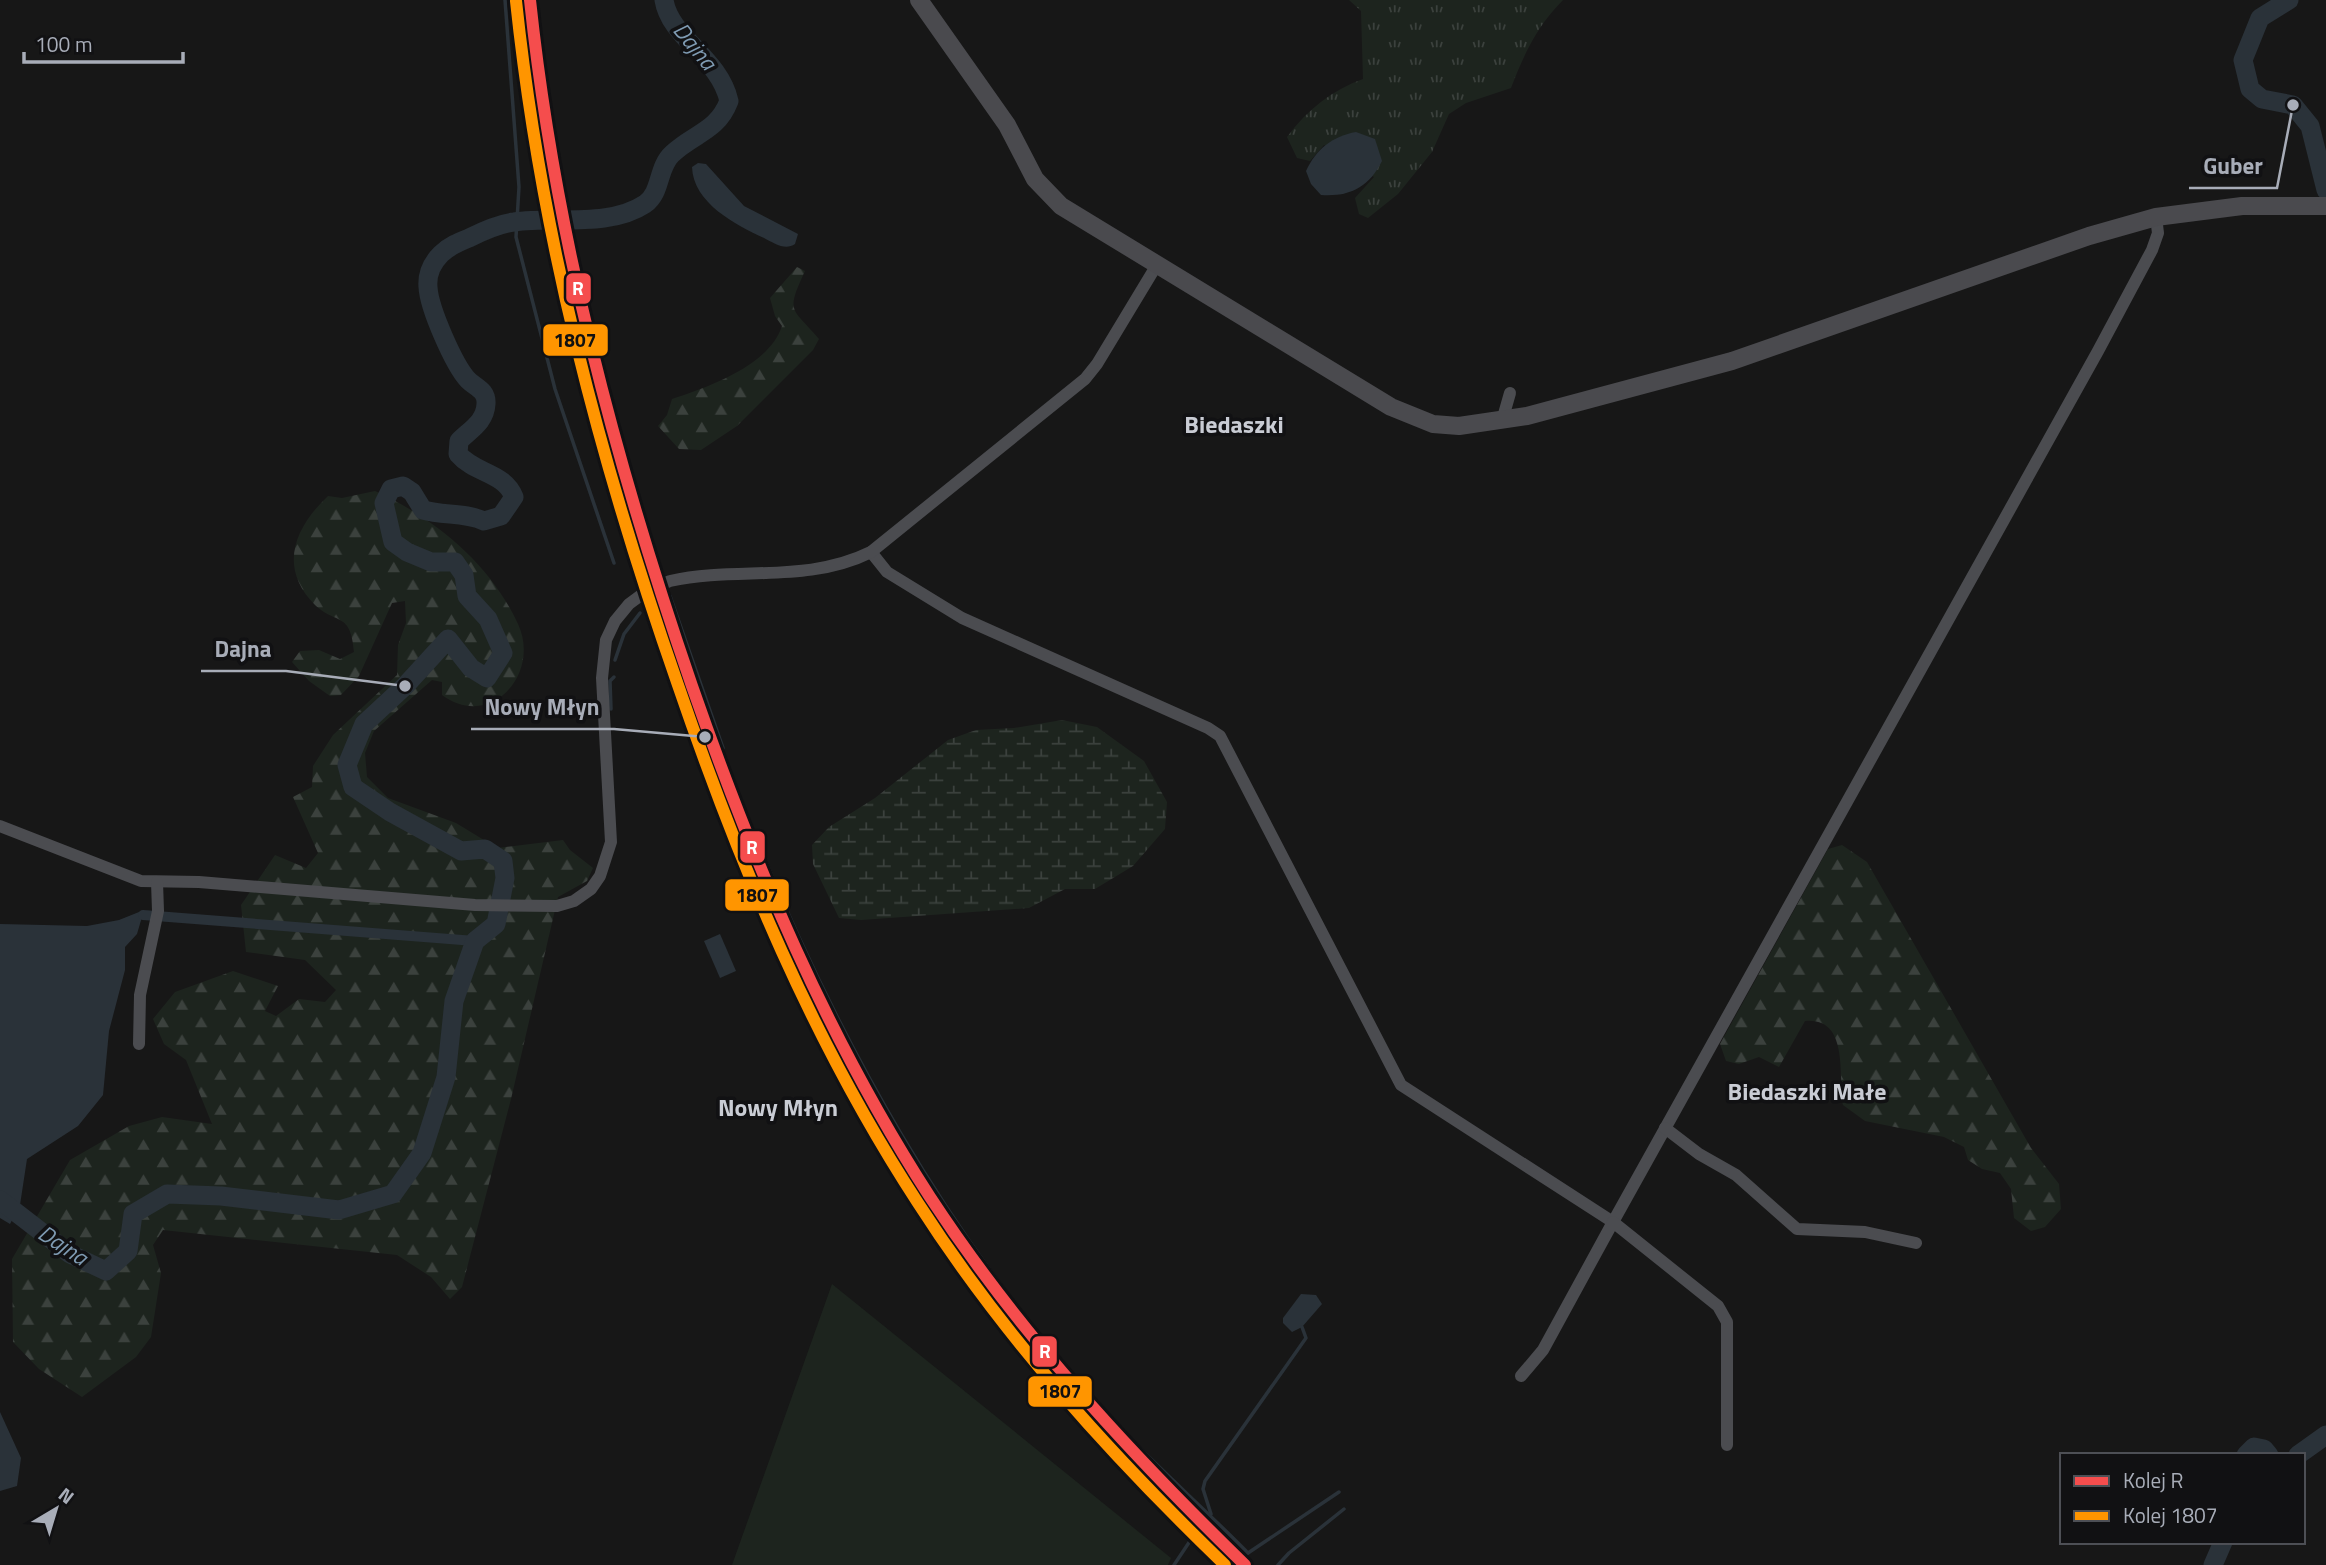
<svg xmlns="http://www.w3.org/2000/svg" width="2326" height="1565" viewBox="0 0 2326 1565" font-family="'Titillium Web',sans-serif">
<style>
.grass{fill:url(#grass-tufts)}
.forest{fill:url(#forest-firs)}
.wetland{fill:url(#wetland-marsh)}
.green{fill:#1d241e}
.water{fill:#2a3239}
.lines{fill:none;stroke-linecap:round;stroke-linejoin:round}
.stream{stroke:#2a3239;stroke-width:3.5}
.canal{stroke:#2a3239;stroke-width:10}
.river{stroke:#2a3239;stroke-width:19}
.minor{stroke:#4b4c50;stroke-width:12}
.secondary{stroke:#4a4a4e;stroke-width:18}
.rail-1-casing{stroke:#111113;stroke-width:18}
.rail-2-casing{stroke:#111113;stroke-width:18}
.rail-1{stroke:#f54d4d;stroke-width:12}
.rail-2{stroke:#ff9500;stroke-width:12}
.labels{text-anchor:middle;stroke-width:7;stroke-linejoin:round;paint-order:stroke}
.water-label{font-size:23px;font-style:italic;fill:#7f9bb3;stroke:#111113}
.quarter-label{font-size:24px;font-weight:bold;fill:#c9ccd4;stroke:#111113}
.leader{fill:none;stroke:#a8adb8;stroke-width:2.5}
.callout-dot{fill:#a8adb8;stroke:#111113;stroke-width:2.5}
.callout-label{font-size:23px;text-anchor:middle;font-weight:bold;fill:#a8adb8;stroke:#111113;stroke-width:7;stroke-linejoin:round;paint-order:stroke}
.line-badge{stroke:#111113;stroke-width:2.5}
.badge-label{font-size:19px;text-anchor:middle;font-weight:bold;fill:#fff}
.pale-badge-label{font-size:19px;text-anchor:middle;font-weight:bold;fill:#111}
</style>
<defs>
<pattern id="grass-tufts" width="24" height="20" patternUnits="userSpaceOnUse" patternTransform="scale(1.75)"><rect width="24" height="20" fill="#1d241e"/><path d="M3 7l-1-3M5 7V3M7 7l1-3M15 17l-1-3M17 17v-4M19 17l1-3" fill="none" stroke="#3b413d"/></pattern>
<pattern id="forest-firs" width="22" height="20" patternUnits="userSpaceOnUse" patternTransform="scale(1.75)"><rect width="22" height="20" fill="#1d241e"/><path d="M5 1l3.5 6h-7zM16 11l3.5 6h-7z" fill="#3b413d"/></pattern>
<pattern id="wetland-marsh" width="20" height="14" patternUnits="userSpaceOnUse" patternTransform="scale(1.75)"><rect width="20" height="14" fill="#1d241e"/><path d="M1 5h8M5 5V1M11 12h8M15 12V8" fill="none" stroke="#3b413d"/></pattern>
</defs>
<rect width="100%" height="100%" fill="#171717"/>
<path class="grass" d="M1349 0H1563C1537 26 1524 54 1511 88L1466 103 1449 114 1432 152 1398 194 1368 218 1359 214 1355 198 1374 177 1324 145 1310 161 1297 158 1287 137C1307 110 1332 90 1363 79L1361 11Z"/>
<g class="forest">
<path d="M797 267 805 271C785 314 792 307 819 339L813 350 737 426 701 450 679 449 658 426 667 415 672 399C708 387 769 366 782 326L775 316 770 298Z"/>
<path d="M375 491C434 518 490 563 518 624 541 673 491 731 442 695V682L432 680 374 731 365 753 367 777 388 798 456 823 497 848 563 840 570 850 593 868 587 881 558 897 511 1099 462 1287 450 1299 431 1277 397 1255 163 1230 153 1245 161 1273 151 1337 136 1357 82 1397 39 1369 13 1342 12 1259 70 1160 129 1126 162 1117 212 1124 186 1060 164 1044 153 1019 175 992 233 971 278 986 265 1011 276 1016 299 999 325 1002 336 990 305 960 246 952 241 905 275 855 306 868 318 853 293 797 312 787 313 766 333 735 397 675 398 645 406 623 405 601 392 603 359 676 341 695 330 696 309 681 292 662 300 651 319 650 340 659 354 652C351 611 336 625 315 605 278 568 294 528 328 496L342 498Z"/>
<path d="M1842 845 1867 862 2031 1148 2059 1184 2061 1209 2045 1227 2031 1231 2014 1218 2011 1189 2000 1173 1982 1169 1968 1160 1964 1147 1944 1137 1865 1121 1843 1105C1838 1077 1850 1017 1805 1021L1779 1067 1759 1057 1739 1064 1726 1061 1720 1044 1828 849Z"/>
</g>
<path class="wetland" d="M1062 720 1097 727 1144 761 1167 802 1165 829 1133 866 1095 889H1065L1029 908 861 920 839 918 813 864 812 845 829 827 875 798 948 740 976 730 1014 728Z"/>
<path class="green" d="M832 1284 1171 1558 1168 1565H732Z"/>
<g class="water">
<path d="M1356 132 1375 139 1382 161C1369 187 1350 197 1321 195L1311 184 1306 171C1316 149 1333 136 1356 132Z"/>
<path d="M698 163 706 164 744 206 798 234 795 244C785 251 774 243 764 238 736 225 693 203 692 167Z"/>
<path d="M144 910 137 934 125 947V970L109 1031 103 1095 78 1126 27 1159 20 1205 10 1224 0 1218V924L87 926 119 920Z"/>
<path d="M720 934 736 971 720 978 704 941Z"/>
<path d="M1301 1294 1316 1295 1322 1304 1302 1327 1292 1332 1283 1323V1318Z"/>
<path d="M0 1400V1412L21 1458 17 1486 0 1491Z"/>
</g>
<g class="lines">
<g class="stream">
<path d="M505 0 519 187 516 237 555 389 614 563"/>
<path d="M670 596 723 748"/>
<path d="M615 660 624 634 640 613"/>
<path d="M611 709 610 681 614 677"/>
<path d="M760 848C842 1046 945 1231 1087 1392 1137 1450 1195 1499 1248 1553"/>
<path d="M747 854C837 1088 971 1299 1146 1479 1163 1496 1178 1520 1195 1535 1206 1545 1220 1554 1231 1565"/>
<path d="M1211 1514 1203 1489 1205 1481 1306 1338 1302 1327"/>
<path d="M1248 1553 1339 1492"/>
<path d="M1174 1565 1194 1535"/>
<path d="M1278 1565 1289 1553 1344 1509"/>
</g>
<path class="canal" d="M143 915 475 941"/>
<g class="river">
<path d="M2289 0 2260 18 2243 60 2250 89 2262 99 2293 105 2310 126 2326 190"/>
<path d="M0 1200 70 1254 106 1271 128 1251 133 1214 167 1194 221 1196 339 1210 393 1194 422 1153 446 1077 454 1001 475 941 496 924 505 878 503 861 485 849 461 851 390 812 353 787 347 765 364 724 405 686 448 639 471 668 487 678 503 653 488 619 467 596 464 575 455 562H431L407 552 393 542 384 503 391 489 403 486 412 492 423 510C444 516 464 512 484 521L501 516 514 497C504 472 475 474 458 454L459 441C471 429 485 422 486 404 487 390 476 388 468 380 454 365 429 308 428 287 427 275 432 263 441 254 449 246 459 242 469 238 483 231 498 224 514 222 554 216 609 228 645 204 662 192 657 168 672 154 694 133 717 132 729 101 719 57 670 38 664 0"/>
<path d="M2246 1455 2254 1447 2264 1449 2269 1455"/>
<path d="M2298 1455 2326 1435"/>
<path d="M2213 1565 2223 1542"/>
</g>
<g class="minor">
<path d="M1502 421 1510 393"/>
<path d="M871 552 887 572 962 618 1208 728 1220 736 1401 1085 1613 1222 2098 351 2152 250 2158 233 2156 217"/>
<path d="M0 826 141 881 199 882 475 905 557 906 574 901 591 889 600 876 611 842 602 678 606 640 615 621 629 604 648 590 670 581C738 566 806 584 871 552L1085 379 1097 364 1158 263"/>
<path d="M139 1044 140 995 158 911 157 882"/>
<path d="M1665 1128 1699 1154 1736 1175 1797 1229 1865 1232 1916 1243"/>
<path d="M1521 1376 1543 1350 1613 1222 1718 1306 1727 1322V1445"/>
</g>
<path class="secondary" d="M919 0 1007 125 1035 179 1061 206 1391 407 1433 424 1459 426 1527 416 1732 361 2089 236 2156 217 2242 206H2326"/>
<defs>
<path id="rail-1" d="M530 0C555 236 615 462 692 686 754 864 827 1038 930 1197 1019 1333 1129 1452 1245 1565"/>
<path id="rail-2" d="M516 1C541 237 600 462 678 685 740 866 813 1042 918 1203 1004 1337 1111 1455 1225 1565"/>
</defs>
<use href="#rail-1" class="rail-1-casing"/>
<use href="#rail-2" class="rail-2-casing"/>
<use href="#rail-1" class="rail-1"/>
<use href="#rail-2" class="rail-2"/>
</g>
<g class="labels">
<g class="water-label">
<text transform="translate(695 46) rotate(51)" y="8">Dajna</text>
<text transform="translate(63 1245) rotate(33)" y="8">Dajna</text>
</g>
<g class="quarter-label">
<text x="1234" y="433">Biedaszki</text>
<text x="1807" y="1100">Biedaszki Małe</text>
<text x="778" y="1116">Nowy Młyn</text>
</g>
</g>
<path class="leader" d="M2293 105L2277 188H2189M405 686L286 671H201M705 737L614 729H471"/>
<g class="callout-dot">
<circle cx="2293" cy="105" r="7"/>
<circle cx="405" cy="686" r="7"/>
<circle cx="705" cy="737" r="7"/>
</g>
<g class="callout-label">
<text x="2233" y="174">Guber</text>
<text x="243" y="657">Dajna</text>
<text x="542" y="715">Nowy Młyn</text>
</g>
<g class="line-badge">
<rect x="565" y="272" width="27" height="33" rx="7" fill="#f54d4d"/>
<rect x="542" y="323" width="67" height="34" rx="7" fill="#ff9500"/>
<rect x="739" y="830" width="27" height="34" rx="7" fill="#f54d4d"/>
<rect x="724" y="878" width="66" height="34" rx="7" fill="#ff9500"/>
<rect x="1031" y="1335" width="27" height="33" rx="7" fill="#f54d4d"/>
<rect x="1027" y="1375" width="66" height="33" rx="7" fill="#ff9500"/>
</g>
<g class="badge-label">
<text x="578" y="295">R</text>
<text x="752" y="854">R</text>
<text x="1045" y="1358">R</text>
</g>
<g class="pale-badge-label">
<text x="575" y="347">1807</text>
<text x="757" y="902">1807</text>
<text x="1060" y="1398">1807</text>
</g>
<rect x="2060" y="1453" width="245" height="91" fill="#111113" stroke="#4d4f55" stroke-width="2"/>
<rect x="2074" y="1476" width="35" height="10" fill="#f54d4d" stroke="#4d4f55" stroke-width="2"/>
<text x="2123" y="1488" font-size="21" fill="#a8adb8">Kolej R</text>
<rect x="2074" y="1511" width="35" height="10" fill="#ff9500" stroke="#4d4f55" stroke-width="2"/>
<text x="2123" y="1523" font-size="21" fill="#a8adb8">Kolej 1807</text>
<g transform="translate(56 1509) rotate(38)" stroke="#111113" stroke-width="5" paint-order="stroke">
<path d="M0-5L12 26L0 18L-12 26Z" fill="#a8adb8"/>
<text y="-10" font-size="19" font-weight="bold" text-anchor="middle" fill="#a8adb8">N</text>
</g>
<path d="M24 52v10h159v-10" fill="none" stroke="#a8adb8" stroke-width="3.5"/>
<text x="35" y="52" font-size="21" fill="#a8adb8" stroke="#111113" stroke-width="5" paint-order="stroke">100 m</text>
</svg>
